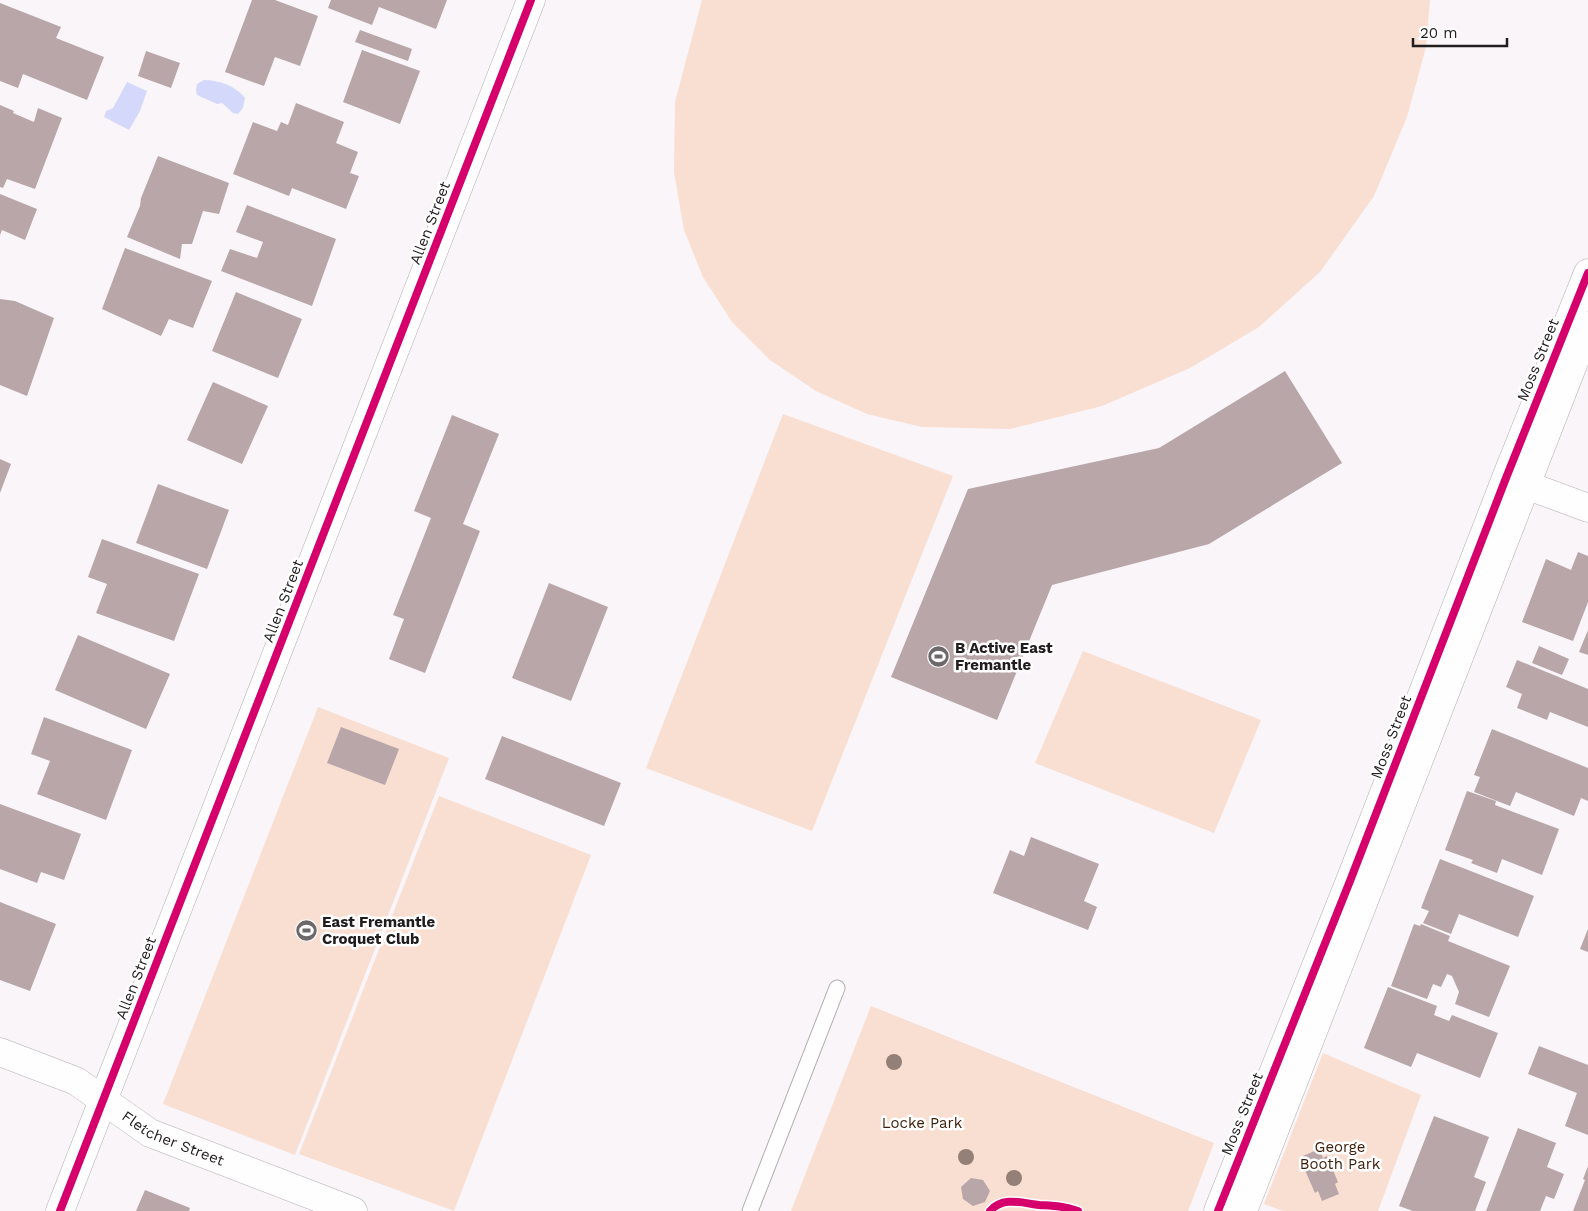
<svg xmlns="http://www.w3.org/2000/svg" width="1588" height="1211" viewBox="0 0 1588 1211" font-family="'Work Sans',sans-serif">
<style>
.green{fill:#f9ded2}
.water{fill:#d4d9fc}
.building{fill:#b9a6a9}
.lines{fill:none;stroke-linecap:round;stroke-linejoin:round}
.lane-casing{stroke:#b2aeb0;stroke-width:17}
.street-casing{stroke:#b2aeb0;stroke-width:29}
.lane{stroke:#fefefe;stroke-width:15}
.street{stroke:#fefefe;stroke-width:28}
.cycleway-casing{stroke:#fff;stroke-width:11}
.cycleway{stroke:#d6006c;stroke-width:8}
.tree{fill:#948077}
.labels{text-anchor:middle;stroke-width:5;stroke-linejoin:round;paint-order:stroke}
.street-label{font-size:15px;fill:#211d1f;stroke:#fff}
.poi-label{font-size:15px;font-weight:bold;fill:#211d1f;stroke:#fff;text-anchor:start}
.park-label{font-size:15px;fill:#40200d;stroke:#fff}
</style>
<rect width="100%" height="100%" fill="#faf5f8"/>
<g class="green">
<path d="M702 0H1430L1426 47 1407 117 1374 196 1320 272 1259 327 1190 368 1102 406 1010 429 922 427 867 414 816 391 770 360 732 322 703 277 684 230 674 172 675 102Z"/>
<path d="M783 414 953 476 812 831 646 768Z"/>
<path d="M1083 651 1261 720 1214 833 1035 763Z"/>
<path d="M318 707 449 758 295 1155 163 1104Z"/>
<path d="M439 796 591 855 454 1211 299 1154Z"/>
<path d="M871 1006 1214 1143 1188 1211H791Z"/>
<path d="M1323 1053 1421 1095 1378 1211H1283L1264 1204Z"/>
</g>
<g class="water">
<path d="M204 80C219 80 236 86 245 98L243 108 238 114 233 113 222 103 217 104 197 95 196 90 197 84Z"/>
<path d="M127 82 147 91 140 111 129 130 104 117 106 111 113 108Z"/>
</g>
<g class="building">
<path d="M252 0H275L318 16 300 66 275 57 264 86 225 72Z"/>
<path d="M331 0H447L436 29 379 7 372 25 328 8Z"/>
<path d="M0 3 61 27 56 38 104 57 87 100 23 74 18 88 0 81Z"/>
<path d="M360 30 412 49 408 61 355 42Z"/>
<path d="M362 50 420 71 400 124 343 102Z"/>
<path d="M146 51 180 63 171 88 138 76Z"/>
<path d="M296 103 344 122 336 143 358 152 350 173 359 176 346 209 292 188 289 196 233 174 253 122 277 131 281 122 288 125Z"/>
<path d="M0 105 14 111 13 113 34 122 38 108 62 118 35 189 7 179 3 188 0 187Z"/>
<path d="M158 156 229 183 219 214 203 211 192 244H182L180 259 127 237 140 206 141 198Z"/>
<path d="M0 194 37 209 25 240 2 230 0 235Z"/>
<path d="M247 205 336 239 312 306 221 271 230 249 257 258 263 242 236 232Z"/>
<path d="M125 248 212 281 193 328 169 319 161 336 102 309Z"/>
<path d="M236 292 302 319 278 378 212 351Z"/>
<path d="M0 299 15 301 54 318 27 396 0 385Z"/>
<path d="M1285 371 1342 463 1209 544 1052 585 997 720 891 677 968 489 1159 448Z"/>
<path d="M213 382 268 406 242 464 187 440Z"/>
<path d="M452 415 499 434 463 524 480 531 425 673 389 659 404 619 393 615 431 518 414 511Z"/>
<path d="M0 459 11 464 0 493Z"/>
<path d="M158 484 229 510 207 569 136 543Z"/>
<path d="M102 539 199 574 174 641 96 613 107 584 88 577Z"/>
<path d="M1578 552 1588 556V602L1573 641 1522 622 1546 559 1571 570Z"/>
<path d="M549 583 608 607 571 701 512 678Z"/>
<path d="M1588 630V655L1579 652Z"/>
<path d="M78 635 170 674 146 729 55 690Z"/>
<path d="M1539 646 1569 659 1562 675 1532 663Z"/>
<path d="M1517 660 1588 689V727L1550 712 1547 720 1517 708 1522 694 1506 687Z"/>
<path d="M44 717 132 750 106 820 37 794 50 761 31 754Z"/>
<path d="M341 727 399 749 385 785 327 763Z"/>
<path d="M1492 729 1588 768V801L1581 798 1574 816 1516 792 1510 806 1474 792 1480 777 1474 775Z"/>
<path d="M502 736 621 783 604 826 485 779Z"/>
<path d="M1467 791 1496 801 1495 805 1559 829 1542 875 1502 859 1497 873 1471 863 1473 860 1445 850Z"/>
<path d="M0 804 81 834 64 880 41 872 37 883 0 869Z"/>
<path d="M1031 837 1099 864 1084 901 1097 907 1088 930 993 893 1010 850 1024 856Z"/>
<path d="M1440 859 1534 896 1518 937 1459 914 1451 934 1423 923 1429 911 1421 908Z"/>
<path d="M0 902 56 924 30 991 0 980Z"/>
<path d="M1414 924 1420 926 1421 924 1450 936 1448 941 1510 966 1489 1017 1455 1004 1459 992 1452 976 1447 974 1441 987 1433 984 1427 999 1391 986Z"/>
<path d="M1588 929V952L1580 949Z"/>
<path d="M1388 987 1437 1006 1434 1015 1449 1021 1452 1015 1498 1033 1480 1078 1417 1053 1411 1067 1364 1048Z"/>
<path d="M1539 1046 1588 1065V1135L1565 1126 1577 1093 1528 1074Z"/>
<path d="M1434 1116 1489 1137 1474 1177 1486 1182 1475 1211H1413L1399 1206Z"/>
<path d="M1518 1128 1556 1143 1547 1167 1564 1174 1554 1199 1546 1196 1540 1211H1486Z"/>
<path d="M1319 1149 1323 1158 1327 1156 1338 1182 1335 1184 1339 1194 1322 1201 1318 1191 1315 1193 1304 1168 1307 1166 1303 1156Z"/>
<path d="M1588 1166V1211H1573L1585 1180 1583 1179Z"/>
<path d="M971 1178 983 1180 990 1191 985 1202 973 1206 963 1199 961 1187Z"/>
<path d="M145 1190 190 1208 189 1211H136Z"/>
</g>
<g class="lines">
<defs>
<path id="lane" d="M750 1211 837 988"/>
<g id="street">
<path d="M1510 479 1588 508"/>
<path id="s1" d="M0 1052 76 1081 150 1133 353 1211"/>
<path d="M60 1211 531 0"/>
<path d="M1218 1211 1350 881 1506 478 1588 273"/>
<path d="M1243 1211 1588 326"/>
</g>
</defs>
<use href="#lane" class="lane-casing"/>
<use href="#street" class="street-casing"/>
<use href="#lane" class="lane"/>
<use href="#street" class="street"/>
<defs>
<g id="cycleway">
<path d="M60 1211 531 0"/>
<path d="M990 1211C1003 1196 1022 1203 1039 1205 1054 1206 1063 1206 1078 1211"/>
<path d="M1218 1211 1350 881 1506 478 1588 273"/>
</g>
</defs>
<use href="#cycleway" class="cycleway-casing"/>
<use href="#cycleway" class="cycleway"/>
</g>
<g class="tree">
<circle cx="894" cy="1062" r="8"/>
<circle cx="966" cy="1157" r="8"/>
<circle cx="1014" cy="1178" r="8"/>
</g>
<defs>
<symbol id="stadium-disc" viewBox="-11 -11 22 22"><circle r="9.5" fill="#6d696b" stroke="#fff"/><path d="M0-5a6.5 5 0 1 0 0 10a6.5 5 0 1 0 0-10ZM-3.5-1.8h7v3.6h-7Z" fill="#fff"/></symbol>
</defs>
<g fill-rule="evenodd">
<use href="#stadium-disc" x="926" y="644" width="25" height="25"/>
<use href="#stadium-disc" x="294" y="918" width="25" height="25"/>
</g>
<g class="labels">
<g class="street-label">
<text transform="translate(430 223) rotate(-69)" y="5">Allen Street</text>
<text transform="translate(1538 360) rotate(-68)" y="5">Moss Street</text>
<text transform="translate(283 601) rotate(-69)" y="5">Allen Street</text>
<text transform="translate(1391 737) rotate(-69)" y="5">Moss Street</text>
<text transform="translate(136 978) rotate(-69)" y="5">Allen Street</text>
<text transform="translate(1242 1114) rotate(-68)" y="5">Moss Street</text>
<text dy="5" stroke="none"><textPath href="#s1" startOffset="195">Fletcher Street</textPath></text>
</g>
<g class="poi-label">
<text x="955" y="653">B Active East<tspan x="955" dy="17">Fremantle</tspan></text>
<text x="322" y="927">East Fremantle<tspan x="322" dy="17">Croquet Club</tspan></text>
</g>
<g class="park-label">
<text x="922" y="1128">Locke Park</text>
<text x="1340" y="1152">George<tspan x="1340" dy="17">Booth Park</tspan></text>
</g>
</g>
<path d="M1413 38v8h94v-8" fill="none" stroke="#211d1f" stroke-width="2.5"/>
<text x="1420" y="38" font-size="15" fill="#211d1f" stroke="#ffffff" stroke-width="4" paint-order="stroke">20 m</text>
</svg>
